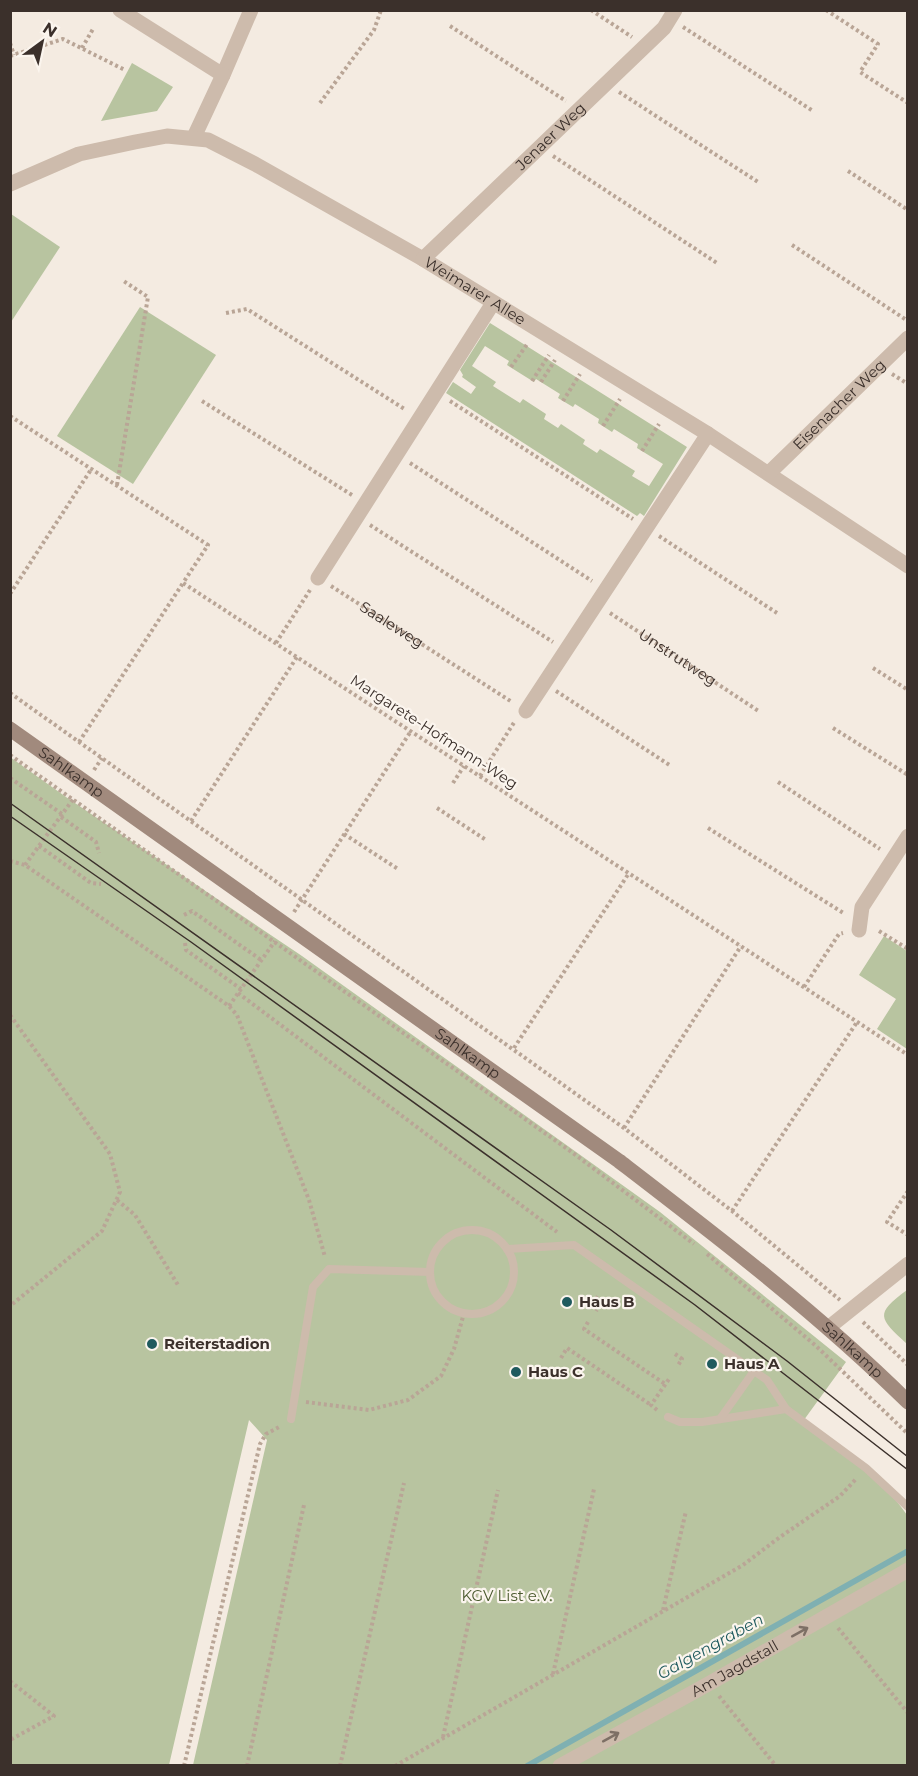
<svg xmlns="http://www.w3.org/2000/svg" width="918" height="1776" viewBox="0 0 918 1776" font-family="Montserrat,sans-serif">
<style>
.green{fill:#b8c4a0;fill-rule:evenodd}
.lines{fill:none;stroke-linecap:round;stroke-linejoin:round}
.stream{stroke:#7fb0b2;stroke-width:6}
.path{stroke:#b9a596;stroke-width:4;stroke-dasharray:3 3;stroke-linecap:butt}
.lane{stroke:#cdbbac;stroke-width:8}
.street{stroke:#cdbbac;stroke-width:15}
.secondary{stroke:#a18a7d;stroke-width:15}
.tram{stroke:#3b302b;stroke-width:1.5}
.oneway{stroke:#7d6f65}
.poi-dot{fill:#1f5a5e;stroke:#fbf5ee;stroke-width:2}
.labels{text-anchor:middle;stroke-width:4.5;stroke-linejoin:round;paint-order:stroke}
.street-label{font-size:15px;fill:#3b302b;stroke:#fbf5ee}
.poi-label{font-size:15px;font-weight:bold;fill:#3b302b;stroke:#fbf5ee;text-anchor:start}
.park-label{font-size:15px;fill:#4a5a2e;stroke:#fbf5ee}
.water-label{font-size:16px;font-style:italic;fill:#1f5a5e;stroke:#fbf5ee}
</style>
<rect width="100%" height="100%" fill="#f4ebe1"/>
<g class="green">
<path d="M132 63 173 87 157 111 101 121Z"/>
<path d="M11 214 60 247 11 322Z"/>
<path d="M140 307 216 355 133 484 57 436Z"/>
<path d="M490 323 687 447 644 516 640 513 637 516 446 393 453 382 471 394 476 387 462 377 463 375 460 370ZM485 346 509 361 507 365 534 382 536 379 560 394 558 398 573 407 575 404 599 419 598 423 612 432 614 429 638 444 637 448 663 464 649 486 632 476 635 471 600 449 597 453 583 444 585 440 561 424 558 428 544 419 546 414 523 399 520 403 493 386 496 382 472 366Z"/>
<path d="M10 757 66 797 302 956 660 1212 846 1362 801 1424C836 1450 883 1478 907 1515V1765H193L267 1440 249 1420 169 1765H11Z"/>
<path d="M884 936 907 951V1049L877 1029 896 999 859 975Z"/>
<path d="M907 1290V1344C879 1318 874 1314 907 1290Z"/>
</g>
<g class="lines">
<path class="stream" d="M527 1766 908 1551"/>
<g class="path">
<path d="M591 10 632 37"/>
<path d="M826 10 878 44 860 72 908 103"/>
<path d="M450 26 566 101"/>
<path d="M683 27 813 111"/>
<path d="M10 43 14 55"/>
<path d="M82 48 93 29"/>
<path d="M10 56 63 39 125 70"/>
<path d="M619 92 758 182"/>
<path d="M320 103 374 30 381 10"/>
<path d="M553 156 717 263"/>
<path d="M848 171 908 210"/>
<path d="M792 245 908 321"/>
<path d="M226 313 247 309 406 410"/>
<path d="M511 367 528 343"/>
<path d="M892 374 908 384"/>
<path d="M532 381 549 355"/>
<path d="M541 382 555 360"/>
<path d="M202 401 352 495"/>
<path d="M450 401 633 519"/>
<path d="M563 401 580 374"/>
<path d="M10 416 208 545 183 583 908 1055"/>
<path d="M603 426 620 399"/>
<path d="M642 451 659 424"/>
<path d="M410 463 592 581"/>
<path d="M117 485 148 297 122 280"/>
<path d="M370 525 553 642"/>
<path d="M659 536 777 613"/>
<path id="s1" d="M331 586 512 702"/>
<path d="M10 594 92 468"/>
<path id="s2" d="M610 613 760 712"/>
<path d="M276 643 310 590"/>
<path d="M873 668 908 690"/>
<path d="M556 691 671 766"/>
<path d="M10 693 624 1128 732 1211 840 1300"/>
<path d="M833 728 908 775"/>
<path d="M79 742 183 583"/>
<path d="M10 755 573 1153 694 1244"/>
<path d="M94 770 102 758"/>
<path d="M480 776 515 721"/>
<path d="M10 778 62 814"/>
<path d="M778 782 880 849"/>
<path d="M453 783 464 766"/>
<path d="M437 808 486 840"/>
<path d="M61 817 96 842 99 853"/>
<path d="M191 821 297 657"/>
<path d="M708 828 845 914"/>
<path d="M344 834 398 869"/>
<path d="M39 846 91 883 101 884"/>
<path d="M10 861 25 865 229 1006 237 1015 309 1200 325 1257"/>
<path d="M25 865 74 798"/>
<path d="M294 912 411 731"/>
<path d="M184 915 192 911 261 960"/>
<path d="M879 931 908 949"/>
<path d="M185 943 186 950 241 989"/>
<path d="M804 987 839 934 843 933"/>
<path d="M238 993 557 1232"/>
<path d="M229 1006 275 941"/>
<path d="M10 1015 110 1154 120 1192 102 1231 10 1306"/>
<path d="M514 1048 629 873"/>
<path d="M624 1128 741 946"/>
<path d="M908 1191 887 1222 908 1235"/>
<path d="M117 1200 135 1215 178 1285"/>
<path d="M732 1211 857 1022"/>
<path d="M707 1254 815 1345 908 1434"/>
<path d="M595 1297 602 1302 596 1311"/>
<path d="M588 1322 584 1329 665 1384"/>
<path d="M863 1322 908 1365"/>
<path d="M675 1354 682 1359 677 1367"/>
<path d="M561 1358 567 1348 651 1405"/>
<path d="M545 1371 549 1374 553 1369"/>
<path d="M306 1402 369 1410 408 1400 441 1376 454 1349 464 1313"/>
<path d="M657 1410 651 1405 669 1379"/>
<path d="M663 1610 686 1511"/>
<path d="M838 1628 908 1713"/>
<path d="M553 1674 594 1489"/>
<path d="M10 1681 54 1716 10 1740"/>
<path d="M719 1696 776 1766"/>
<path d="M443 1737 498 1490"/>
<path d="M184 1766 260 1444 266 1434 281 1426"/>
<path d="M247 1766 304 1505"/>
<path d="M340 1766 404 1483"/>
<path d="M395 1766 743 1565 780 1537 840 1496 857 1478"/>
</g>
<g class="lane">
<circle cx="472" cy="1272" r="42"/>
<path d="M507 1249 574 1245 754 1371"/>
<path d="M668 1417 680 1422H702L786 1409 866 1468 908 1507"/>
<path d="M291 1419 313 1287 329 1269 430 1272"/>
<path d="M720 1419 754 1371 767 1380 786 1409"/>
</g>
<g class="street">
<path d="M120 10 223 75 251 10"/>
<path d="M194 137 223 75"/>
<path id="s3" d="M10 184 79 154 135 142 167 136 208 140 255 164 423 259 708 434 908 566"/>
<path id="s4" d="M423 259 664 28 675 10"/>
<path id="s5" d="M769 473 908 338"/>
<path d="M318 578 493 303"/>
<path d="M526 711 708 434"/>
<path d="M859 930 862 907 908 836"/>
<path d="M828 1328 908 1264"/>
<path id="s6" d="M560 1766 710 1683 908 1570"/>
</g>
<path class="secondary" id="s7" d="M10 729 619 1161C718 1237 819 1314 908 1402"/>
<g class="tram">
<path d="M10 803 611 1230 787 1361 908 1457"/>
<path d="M10 816 191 942 695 1305 908 1470"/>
</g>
</g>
<defs><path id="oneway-shaft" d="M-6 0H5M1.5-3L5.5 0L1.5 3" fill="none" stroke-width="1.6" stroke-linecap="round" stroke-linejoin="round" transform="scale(1.5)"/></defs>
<g class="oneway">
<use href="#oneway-shaft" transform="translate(800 1632) rotate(-29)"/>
<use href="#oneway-shaft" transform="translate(611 1737) rotate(-29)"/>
</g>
<g class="poi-dot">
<circle cx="567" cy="1302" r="6"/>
<circle cx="152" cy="1344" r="6"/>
<circle cx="712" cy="1364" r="6"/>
<circle cx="516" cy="1372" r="6"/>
</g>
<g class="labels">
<g class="street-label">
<text dy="5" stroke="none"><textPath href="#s4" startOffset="177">Jenaer Weg</textPath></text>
<text dy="5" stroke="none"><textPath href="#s3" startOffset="513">Weimarer Allee</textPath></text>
<text dy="5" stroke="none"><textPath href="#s5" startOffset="98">Eisenacher Weg</textPath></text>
<text dy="5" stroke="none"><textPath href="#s1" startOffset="72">Saaleweg</textPath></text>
<text dy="5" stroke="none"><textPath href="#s2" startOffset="81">Unstrutweg</textPath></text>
<text transform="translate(434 732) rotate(33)" y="5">Margarete-Hofmann-Weg</text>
<text dy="5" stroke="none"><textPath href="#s7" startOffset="75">Sahlkamp</textPath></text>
<text dy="5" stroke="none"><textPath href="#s7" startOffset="561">Sahlkamp</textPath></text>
<text dy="5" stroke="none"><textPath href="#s7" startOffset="1047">Sahlkamp</textPath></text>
<text dy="5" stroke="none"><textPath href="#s6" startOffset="200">Am Jagdstall</textPath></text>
</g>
<g class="poi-label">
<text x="579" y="1307">Haus B</text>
<text x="164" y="1349">Reiterstadion</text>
<text x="724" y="1369">Haus A</text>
<text x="528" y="1377">Haus C</text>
</g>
<g class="park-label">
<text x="507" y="1601">KGV List e.V.</text>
</g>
<g class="water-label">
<text transform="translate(710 1646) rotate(-29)" y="6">Galgengraben</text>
</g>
</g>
<rect width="918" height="1776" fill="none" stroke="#3b302b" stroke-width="24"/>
<g transform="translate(42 42) rotate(33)" stroke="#fbf5ee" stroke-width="4.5" paint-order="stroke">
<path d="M0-4.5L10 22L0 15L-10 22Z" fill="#3b302b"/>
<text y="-9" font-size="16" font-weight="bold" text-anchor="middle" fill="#3b302b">N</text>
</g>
</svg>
